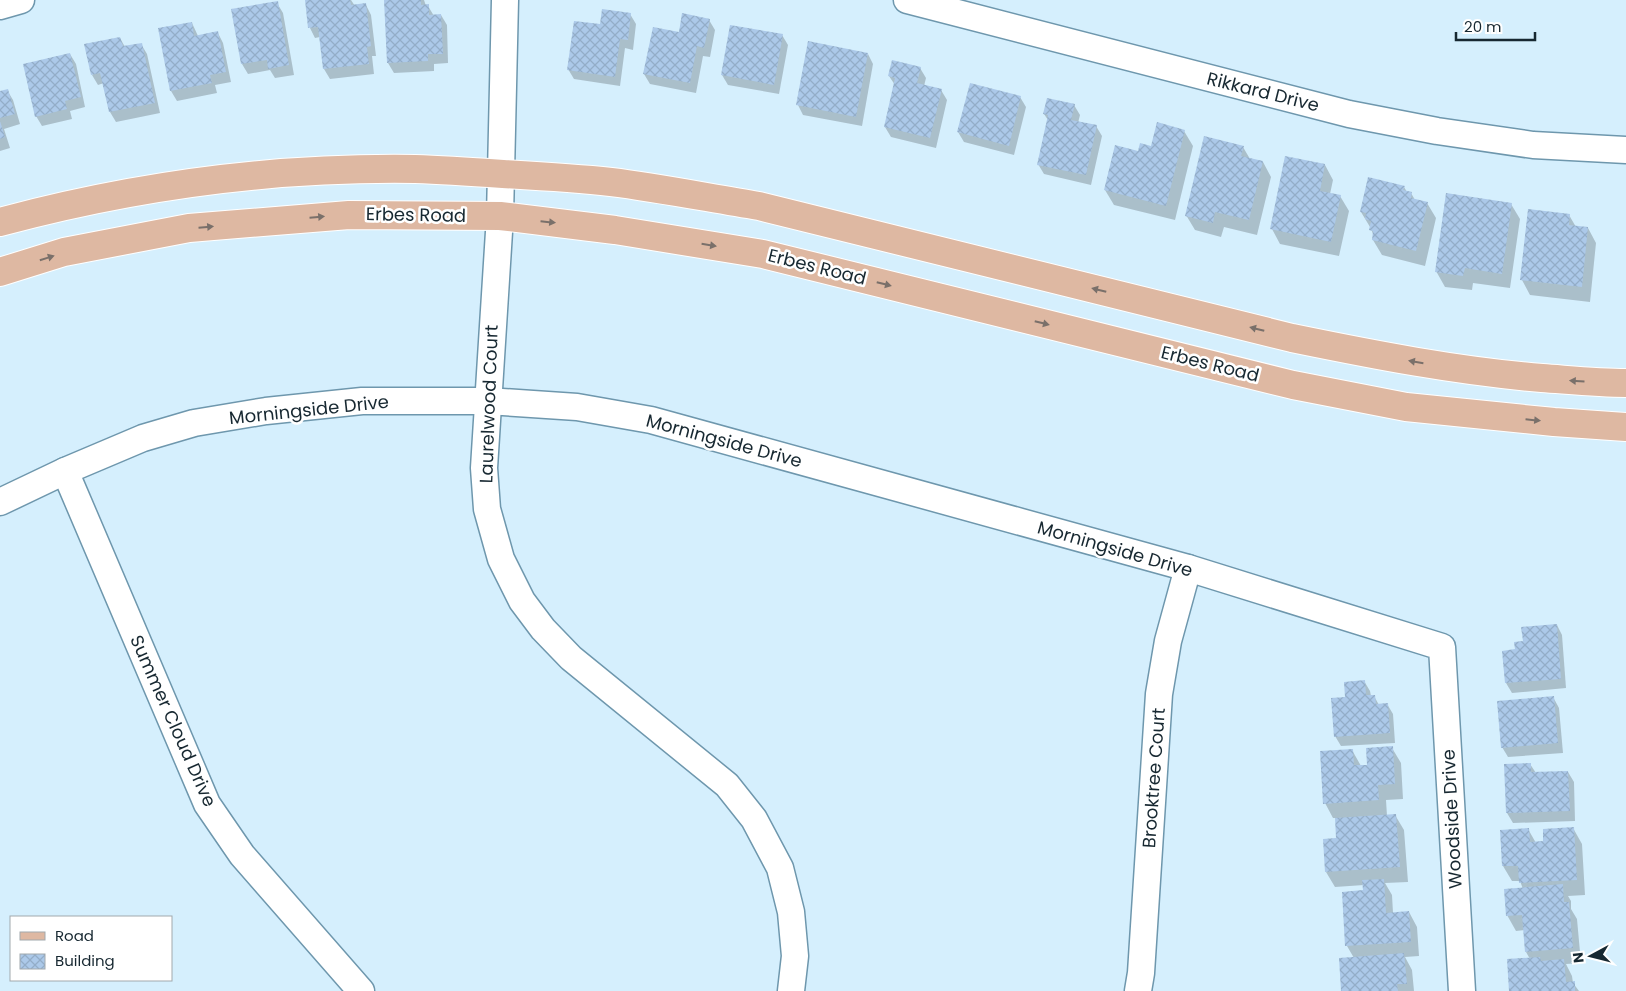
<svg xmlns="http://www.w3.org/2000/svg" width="1626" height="991" viewBox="0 0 1626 991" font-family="Poppins,sans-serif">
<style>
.shadow{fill:#0003}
.building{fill:url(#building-cross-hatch)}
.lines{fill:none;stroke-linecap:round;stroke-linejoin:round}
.minor-casing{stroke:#6e97ad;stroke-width:29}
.major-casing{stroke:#fff;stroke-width:30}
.minor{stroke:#fff;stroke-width:26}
.major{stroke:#deb8a2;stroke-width:28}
.oneway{fill:#7a706a}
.labels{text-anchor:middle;stroke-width:5;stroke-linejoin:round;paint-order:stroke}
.street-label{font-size:18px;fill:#172831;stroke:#fff}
</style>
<defs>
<pattern id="building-cross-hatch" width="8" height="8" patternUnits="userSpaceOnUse" patternTransform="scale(1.25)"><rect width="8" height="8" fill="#acc9e9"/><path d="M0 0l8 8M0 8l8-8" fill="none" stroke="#93adc8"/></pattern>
</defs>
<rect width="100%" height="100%" fill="#d5effd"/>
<g class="shadow">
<path d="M315 0H351L355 6 366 5 371 15 376 56H372L374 74 330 79 324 69 320 37 315 38 310 28 306 1Z"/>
<path d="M385 0H424L426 6H428L434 16 441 15 447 25 448 63 434 64V71L394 73 388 63Z"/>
<path d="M277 3 283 13 294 75 275 78 270 70 248 74 242 64Z"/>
<path d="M630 14 636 24 633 50 625 48 620 86 574 79 568 69 601 26Z"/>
<path d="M709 20 715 30 710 57 703 56 696 93 650 84 644 74 680 34Z"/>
<path d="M192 23 198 36 218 33 223 43 231 82 215 85 217 93 177 101 171 91Z"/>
<path d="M782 35 788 45 779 94 728 85 722 75Z"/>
<path d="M120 38 125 47 141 44 147 54 160 113 116 122 110 112 104 83 98 85 92 75Z"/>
<path d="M70 54 76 64 85 107 70 111 72 119 42 126 36 116Z"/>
<path d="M868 54 873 64 862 126 803 115 798 105Z"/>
<path d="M920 68 926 78 924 86 941 90 947 100 936 148 891 137 885 127 895 85 889 76Z"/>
<path d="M7 90 13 100 20 124 4 129 10 148 0 151V93Z"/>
<path d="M1020 97 1026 107 1014 155 964 142 958 132Z"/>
<path d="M1074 105 1080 115 1078 123 1096 126 1102 136 1091 185 1044 174 1038 164 1048 120 1044 114Z"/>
<path d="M1184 131 1193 146 1175 220 1114 205 1105 190 1139 153Z"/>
<path d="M1243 147 1250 159 1263 162 1271 177 1257 235 1224 227 1221 237 1195 230 1186 215Z"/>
<path d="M1325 165 1333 180 1330 194 1340 196 1349 211 1339 256 1280 244 1272 229Z"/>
<path d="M1404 187 1407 192 1411 193 1415 200 1427 203 1436 218 1425 266 1382 255 1373 240 1374 236 1370 227 1361 212Z"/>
<path d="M1511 204 1520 219 1510 288 1473 283 1472 290 1445 287 1436 271Z"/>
<path d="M1569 215 1576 227 1588 228 1596 243 1590 302 1530 295 1522 280Z"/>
<path d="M1557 625 1562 635 1566 688 1512 693 1506 683 1516 650 1524 642Z"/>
<path d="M1364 681 1370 691 1371 696H1374L1379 705 1387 704 1393 714 1395 743 1341 746 1335 736 1346 698Z"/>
<path d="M1553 697 1559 708 1563 753 1508 757 1502 747Z"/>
<path d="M1392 748 1401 763 1403 799 1386 800 1387 816 1395 815 1404 830 1408 882 1385 883 1392 895 1393 913 1409 912 1417 927 1419 956 1405 957 1412 970 1414 991H1342L1354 958 1347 946 1364 891V885L1335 887 1326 872 1338 839 1337 818H1333L1325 803 1352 750 1361 766H1368Z"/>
<path d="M1530 764 1536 773 1568 772 1574 782 1575 821 1513 823 1507 813 1505 765Z"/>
<path d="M1573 828 1582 844 1585 895 1568 896 1571 901V909L1577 919 1581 963 1566 964 1572 976 1573 983 1579 991H1511L1530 959 1526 952 1525 930 1516 931 1507 915 1523 889 1520 881H1512L1503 866 1501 831 1528 829 1536 843H1545Z"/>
</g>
<g class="building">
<path d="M305 0H350L351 5 366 3 371 46 367 47 369 64 323 69 318 27 308 28Z"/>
<path d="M384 0H421V5L429 4V15L441 14 443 54H428V61L387 63Z"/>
<path d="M278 1 289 65 268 69 267 60 241 64 231 9Z"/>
<path d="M602 9 631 13 628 40 620 39 615 77 567 70 574 21 600 24Z"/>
<path d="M682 13 710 19 704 48 697 46 690 83 643 74 653 27 679 32Z"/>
<path d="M192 22 194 36 218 31 226 72 210 75 212 83 170 91 158 28Z"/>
<path d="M730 25 783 34 774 85 721 75Z"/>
<path d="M120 37 123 46 142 43 155 103 109 112 100 73 91 75 84 44Z"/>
<path d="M808 41 868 53 856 117 796 105Z"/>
<path d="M70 53 81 97 65 101 67 109 35 117 23 64Z"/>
<path d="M892 60 921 67 917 83 942 89 930 138 884 127 895 78 888 76Z"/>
<path d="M970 83 1021 96 1009 146 957 132Z"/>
<path d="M8 89 15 114 0 118V91Z"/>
<path d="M1047 98 1075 104 1071 120 1097 125 1086 175 1037 165 1048 115 1043 114Z"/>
<path d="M0 121 5 137 0 139Z"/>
<path d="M1157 122 1185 130 1166 206 1104 190 1115 145 1138 151 1140 143 1151 146Z"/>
<path d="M1204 136 1244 146 1241 156 1263 161 1249 220 1215 212 1213 223 1185 216Z"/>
<path d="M1285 156 1325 164 1320 191 1341 195 1331 242 1270 229Z"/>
<path d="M1368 177 1405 186 1403 190 1412 192 1411 198 1428 202 1416 251 1372 240 1373 231 1369 230 1371 221 1365 219 1366 213 1360 212Z"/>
<path d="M1446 193 1512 203 1502 274 1465 268 1463 276 1435 272Z"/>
<path d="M1528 209 1570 214 1569 225 1588 227 1582 287 1520 280Z"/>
<path d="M1557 624 1561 679 1505 683 1502 651 1515 649 1514 642 1523 641 1521 627Z"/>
<path d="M1365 680 1366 695H1375L1376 704 1388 703 1390 733 1334 737 1331 698 1345 697 1344 682Z"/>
<path d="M1554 696 1558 743 1501 748 1497 701Z"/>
<path d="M1393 746 1395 784 1378 785 1379 800 1323 804 1320 751 1353 749 1354 765H1367L1366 748Z"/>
<path d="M1531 763V772L1568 771 1570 811 1506 813 1504 764Z"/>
<path d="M1396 814 1400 867 1325 872 1323 839 1336 838 1335 818Z"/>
<path d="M1574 827 1577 880 1519 883 1518 866H1502L1500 830 1529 828 1530 842 1543 841V829Z"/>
<path d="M1384 879 1386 913 1409 911 1411 942 1345 946 1342 892 1363 890 1362 880Z"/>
<path d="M1563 884 1564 902H1569L1573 948 1525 952 1522 915 1506 916 1504 889Z"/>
<path d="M1404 953 1407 984H1397L1398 991H1341L1339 958Z"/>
<path d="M1540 957 1541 961 1564 959 1566 982 1575 981V991H1509L1507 959Z"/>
</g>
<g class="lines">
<defs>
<g id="minor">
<path d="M505 0 500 216 484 468 487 509 501 559 522 601 543 629 571 658 727 785 754 819 780 868 791 912 795 956 791 991"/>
<path d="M907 0 1349 114 1437 131 1533 145 1626 150"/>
<path d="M0 6 21 0"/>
<path d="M65 471 207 804 242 855 361 991"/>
<path d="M0 502 65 471 143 438 194 423 266 411 362 401H487L577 407 651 420 1188 568 1442 647 1462 991"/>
<path d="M1138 991 1141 973 1159 694 1168 641 1188 568"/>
</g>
<g id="major">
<path d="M0 222C134 186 276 167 415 169 444 170 474 172 503 174 539 176 575 178 611 182 660 188 709 198 759 206L1292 338C1375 355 1457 371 1542 378 1570 380 1598 383 1626 383"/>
<path d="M0 272 64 252 189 228 349 215 500 216 615 230 763 254 1293 385 1406 407 1554 422 1626 427"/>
</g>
</defs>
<use href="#minor" class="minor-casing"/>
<use href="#major" class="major-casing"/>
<use href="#minor" class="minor"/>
<use href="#major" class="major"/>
</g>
<defs><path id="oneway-solid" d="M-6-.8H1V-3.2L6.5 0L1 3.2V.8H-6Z" transform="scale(1.25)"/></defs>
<g class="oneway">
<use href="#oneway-solid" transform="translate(317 217) rotate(-5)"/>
<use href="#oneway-solid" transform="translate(548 222) rotate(6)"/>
<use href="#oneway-solid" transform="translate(206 227) rotate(-5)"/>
<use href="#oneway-solid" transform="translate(709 245) rotate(9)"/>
<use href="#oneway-solid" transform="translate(47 258) rotate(-17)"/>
<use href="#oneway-solid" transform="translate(884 284) rotate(14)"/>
<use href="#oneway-solid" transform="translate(1099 290) rotate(-166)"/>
<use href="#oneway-solid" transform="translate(1042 323) rotate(14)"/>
<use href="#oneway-solid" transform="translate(1257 329) rotate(-166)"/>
<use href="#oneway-solid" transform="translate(1416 362) rotate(-170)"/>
<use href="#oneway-solid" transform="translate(1577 381) rotate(-177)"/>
<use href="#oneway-solid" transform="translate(1533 420) rotate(6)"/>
</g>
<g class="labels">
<g class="street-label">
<text transform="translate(1263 92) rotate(14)" y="6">Rikkard Drive</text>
<text transform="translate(416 215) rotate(1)" y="6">Erbes Road</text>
<text transform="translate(817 267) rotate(14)" y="6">Erbes Road</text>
<text transform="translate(1210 364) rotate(14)" y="6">Erbes Road</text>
<text transform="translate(489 404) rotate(-88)" y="6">Laurelwood Court</text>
<text transform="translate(309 410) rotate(-6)" y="6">Morningside Drive</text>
<text transform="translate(724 441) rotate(15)" y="6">Morningside Drive</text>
<text transform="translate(1115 549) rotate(16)" y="6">Morningside Drive</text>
<text transform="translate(173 721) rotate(66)" y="6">Summer Cloud Drive</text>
<text transform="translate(1154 778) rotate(-86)" y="6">Brooktree Court</text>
<text transform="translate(1452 819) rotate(-93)" y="6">Woodside Drive</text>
</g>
</g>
<rect x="10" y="916" width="162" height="65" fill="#ffffff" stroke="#a2a9ad"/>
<rect x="20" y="932" width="25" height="8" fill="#deb8a2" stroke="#a2a9ad"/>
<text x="55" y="941" font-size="15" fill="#172831">Road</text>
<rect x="20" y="954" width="25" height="15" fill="url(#building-cross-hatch)" stroke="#a2a9ad"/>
<text x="55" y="966" font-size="15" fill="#172831">Building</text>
<g transform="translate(1591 956) rotate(263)" stroke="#ffffff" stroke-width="4" paint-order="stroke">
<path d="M0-4L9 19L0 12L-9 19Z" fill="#172831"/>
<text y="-8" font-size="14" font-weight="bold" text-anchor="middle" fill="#172831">N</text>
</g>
<path d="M1456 32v8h79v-8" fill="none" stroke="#172831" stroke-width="2.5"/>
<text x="1464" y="32" font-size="15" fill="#172831" stroke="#ffffff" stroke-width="4" paint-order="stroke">20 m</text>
</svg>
